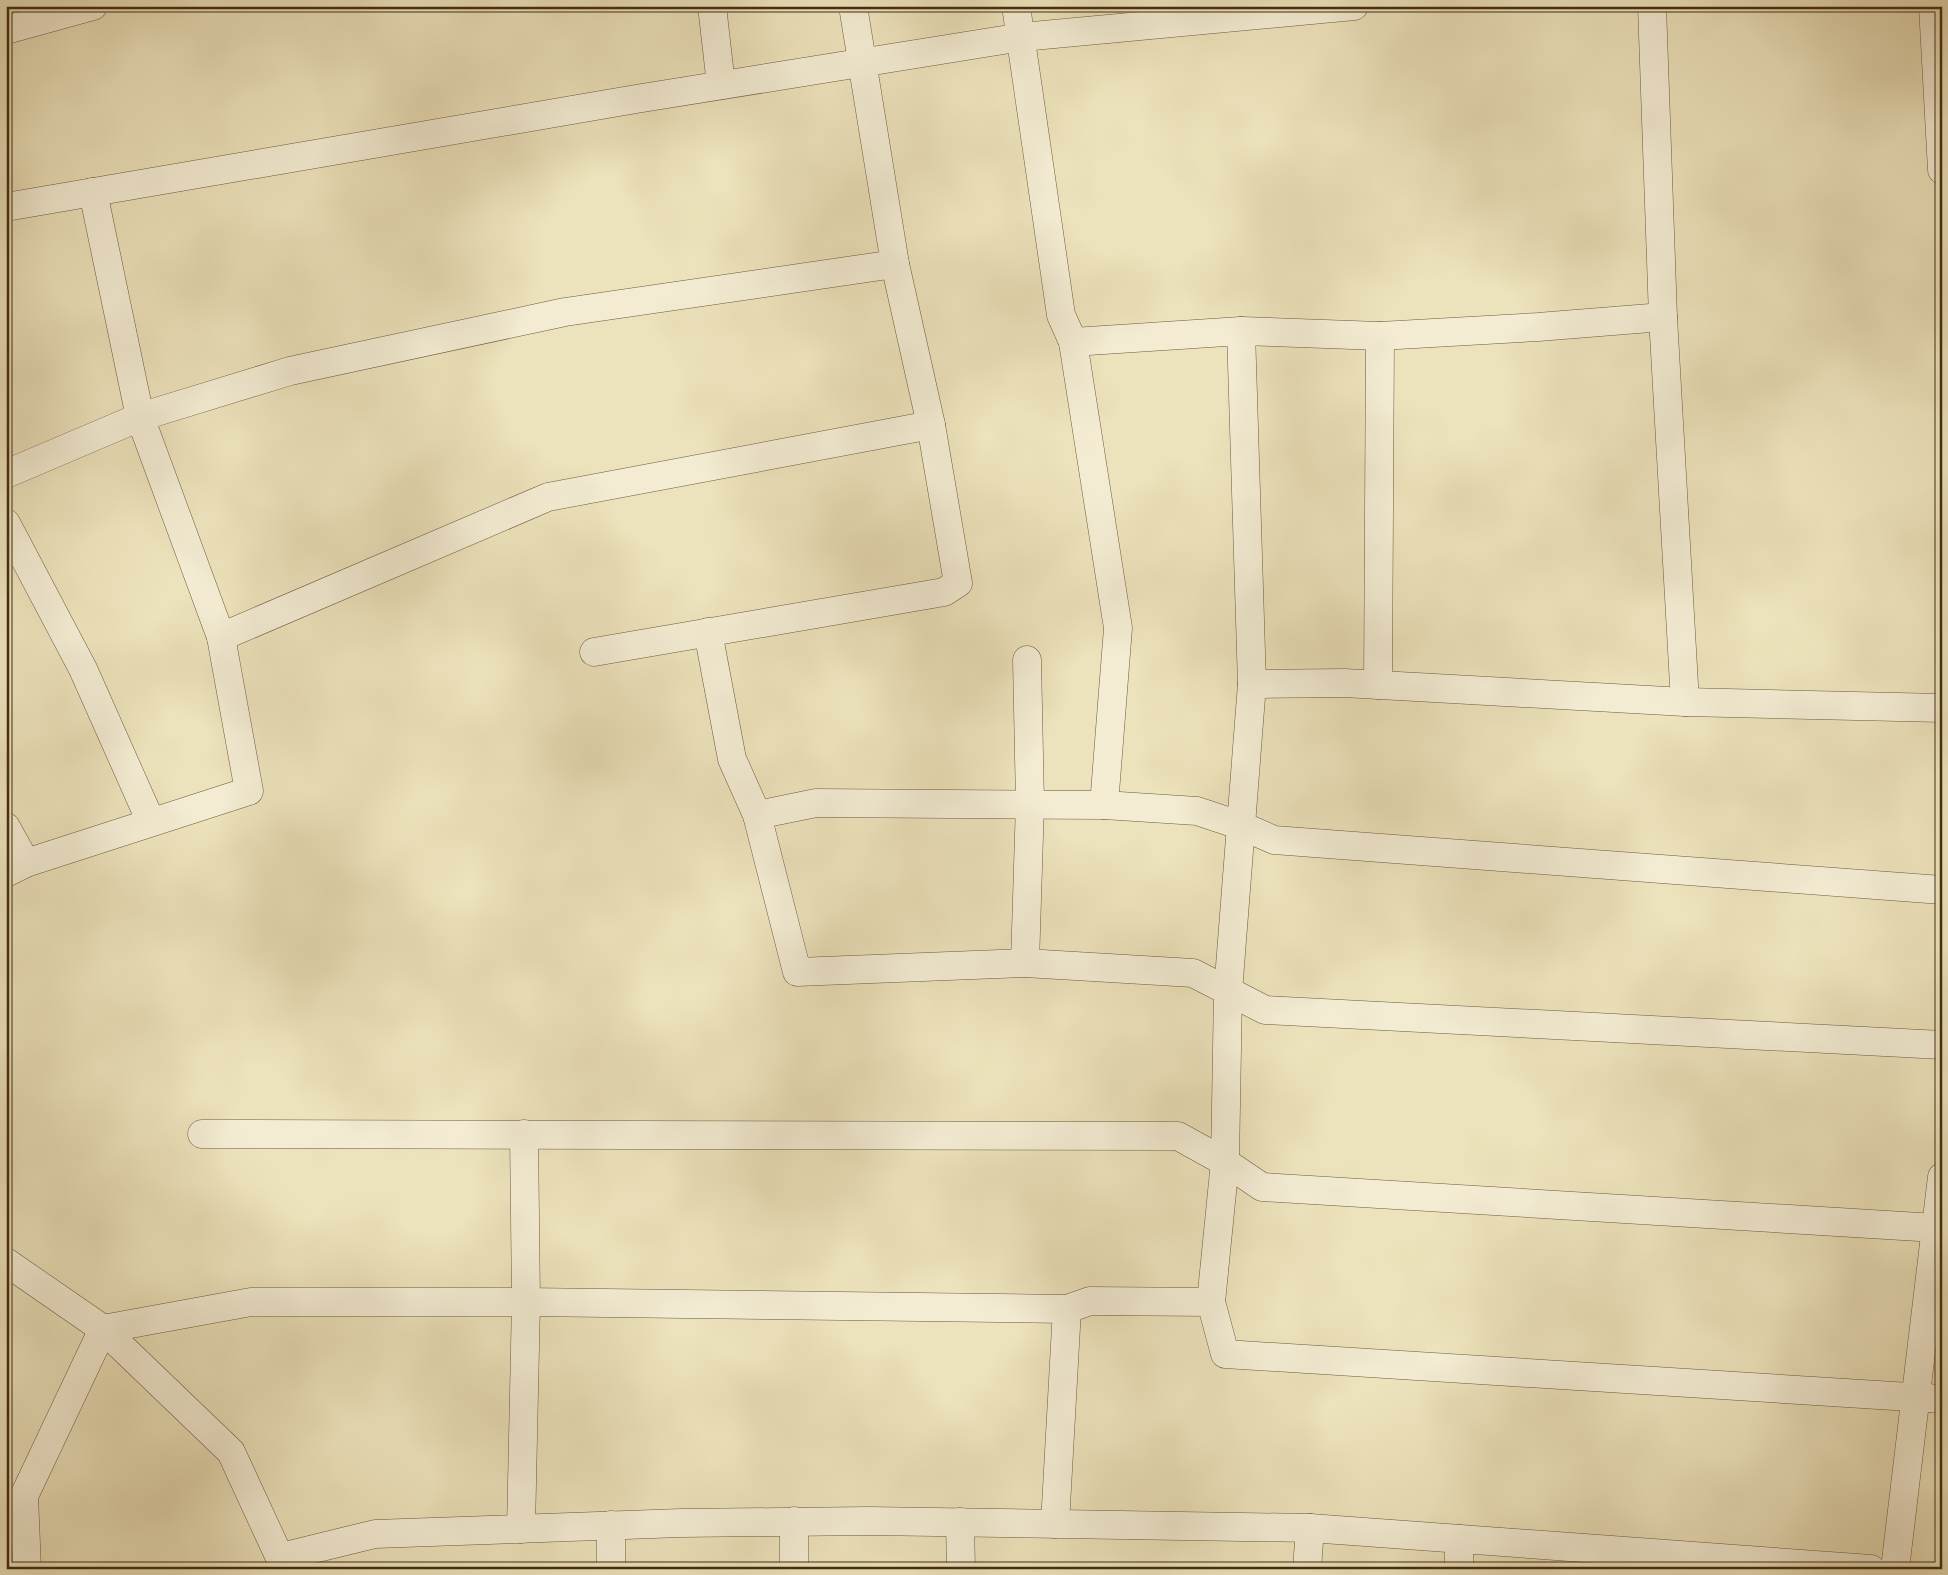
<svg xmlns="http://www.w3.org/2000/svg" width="1948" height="1575" viewBox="0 0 1948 1575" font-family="'IM FELL French Canon',serif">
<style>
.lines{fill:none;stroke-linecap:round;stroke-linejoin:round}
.minor-casing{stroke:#6d5a3d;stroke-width:29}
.tertiary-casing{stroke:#6d5a3d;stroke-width:29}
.minor{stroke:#f3ecd3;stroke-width:28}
.tertiary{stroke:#f3ecd3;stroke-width:28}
</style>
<rect width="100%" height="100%" fill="#ece2bb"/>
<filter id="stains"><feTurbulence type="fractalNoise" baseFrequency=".004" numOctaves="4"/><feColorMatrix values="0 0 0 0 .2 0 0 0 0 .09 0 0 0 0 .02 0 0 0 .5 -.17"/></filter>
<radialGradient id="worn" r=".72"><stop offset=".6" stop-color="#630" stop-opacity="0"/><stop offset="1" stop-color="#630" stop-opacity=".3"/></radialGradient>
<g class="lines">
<defs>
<g id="minor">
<path d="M712 6 721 85"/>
<path d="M1016 6 1061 315 1073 342 1118 628 1104 805"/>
<path d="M1652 6 1663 317 1685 702"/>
<path d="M1933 6 1942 170"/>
<path d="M6 30 93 6"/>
<path d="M6 207 636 99 1022 37 1354 6"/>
<path d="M1241 331 1252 684 1228 992 1225 1162 1211 1302 1225 1354 1942 1399"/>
<path d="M1073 342 1241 331 1380 336 1538 327 1663 317"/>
<path d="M6 474 140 417 290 371 565 312 895 264"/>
<path d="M6 523 83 669 151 822"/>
<path d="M708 632 732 759 757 815 797 972 1025 963 1193 973 1265 1010 1942 1045"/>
<path d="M221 637 548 497 931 425"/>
<path d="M594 652 944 592 958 583 931 425 895 264 853 6"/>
<path d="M1252 684 1344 683 1685 702 1942 708"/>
<path d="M1378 685 1380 336"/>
<path d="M757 815 816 803 1104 805 1197 811 1242 826 1274 840 1942 890"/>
<path d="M6 827 26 863"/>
<path d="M6 873 26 863 249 791 221 637 140 417 93 192"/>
<path d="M1025 963 1030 803 1027 660"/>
<path d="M202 1134 1178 1136 1225 1162 1262 1187 1936 1228"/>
<path d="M960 1522 961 1569"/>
<path d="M1055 1524 1067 1309"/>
<path d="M611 1525V1569"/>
<path d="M521 1529 526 1302 524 1134"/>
<path d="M281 1557 375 1534 681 1523 869 1521 1310 1528 1871 1569"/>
<path d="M27 1569 24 1496 103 1329 251 1302H526L1067 1309 1090 1301 1211 1302"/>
<path d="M794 1569V1521"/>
<path d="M1307 1569 1310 1528"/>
<path d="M1459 1569V1539"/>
<path d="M1895 1569 1942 1177"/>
</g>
<path id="tertiary" d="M6 1262 103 1329 231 1452 285 1569"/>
</defs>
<use href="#minor" class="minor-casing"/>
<use href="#tertiary" class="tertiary-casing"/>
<use href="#minor" class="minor"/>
<use href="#tertiary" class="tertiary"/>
</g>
<rect width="1948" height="1575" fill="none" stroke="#ece2bb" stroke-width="25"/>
<rect x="8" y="8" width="1933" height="1560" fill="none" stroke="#432d13" stroke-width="2.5"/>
<rect x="12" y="12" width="1923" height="1550" fill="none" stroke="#432d13"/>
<rect width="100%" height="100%" filter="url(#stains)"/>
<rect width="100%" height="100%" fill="url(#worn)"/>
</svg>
